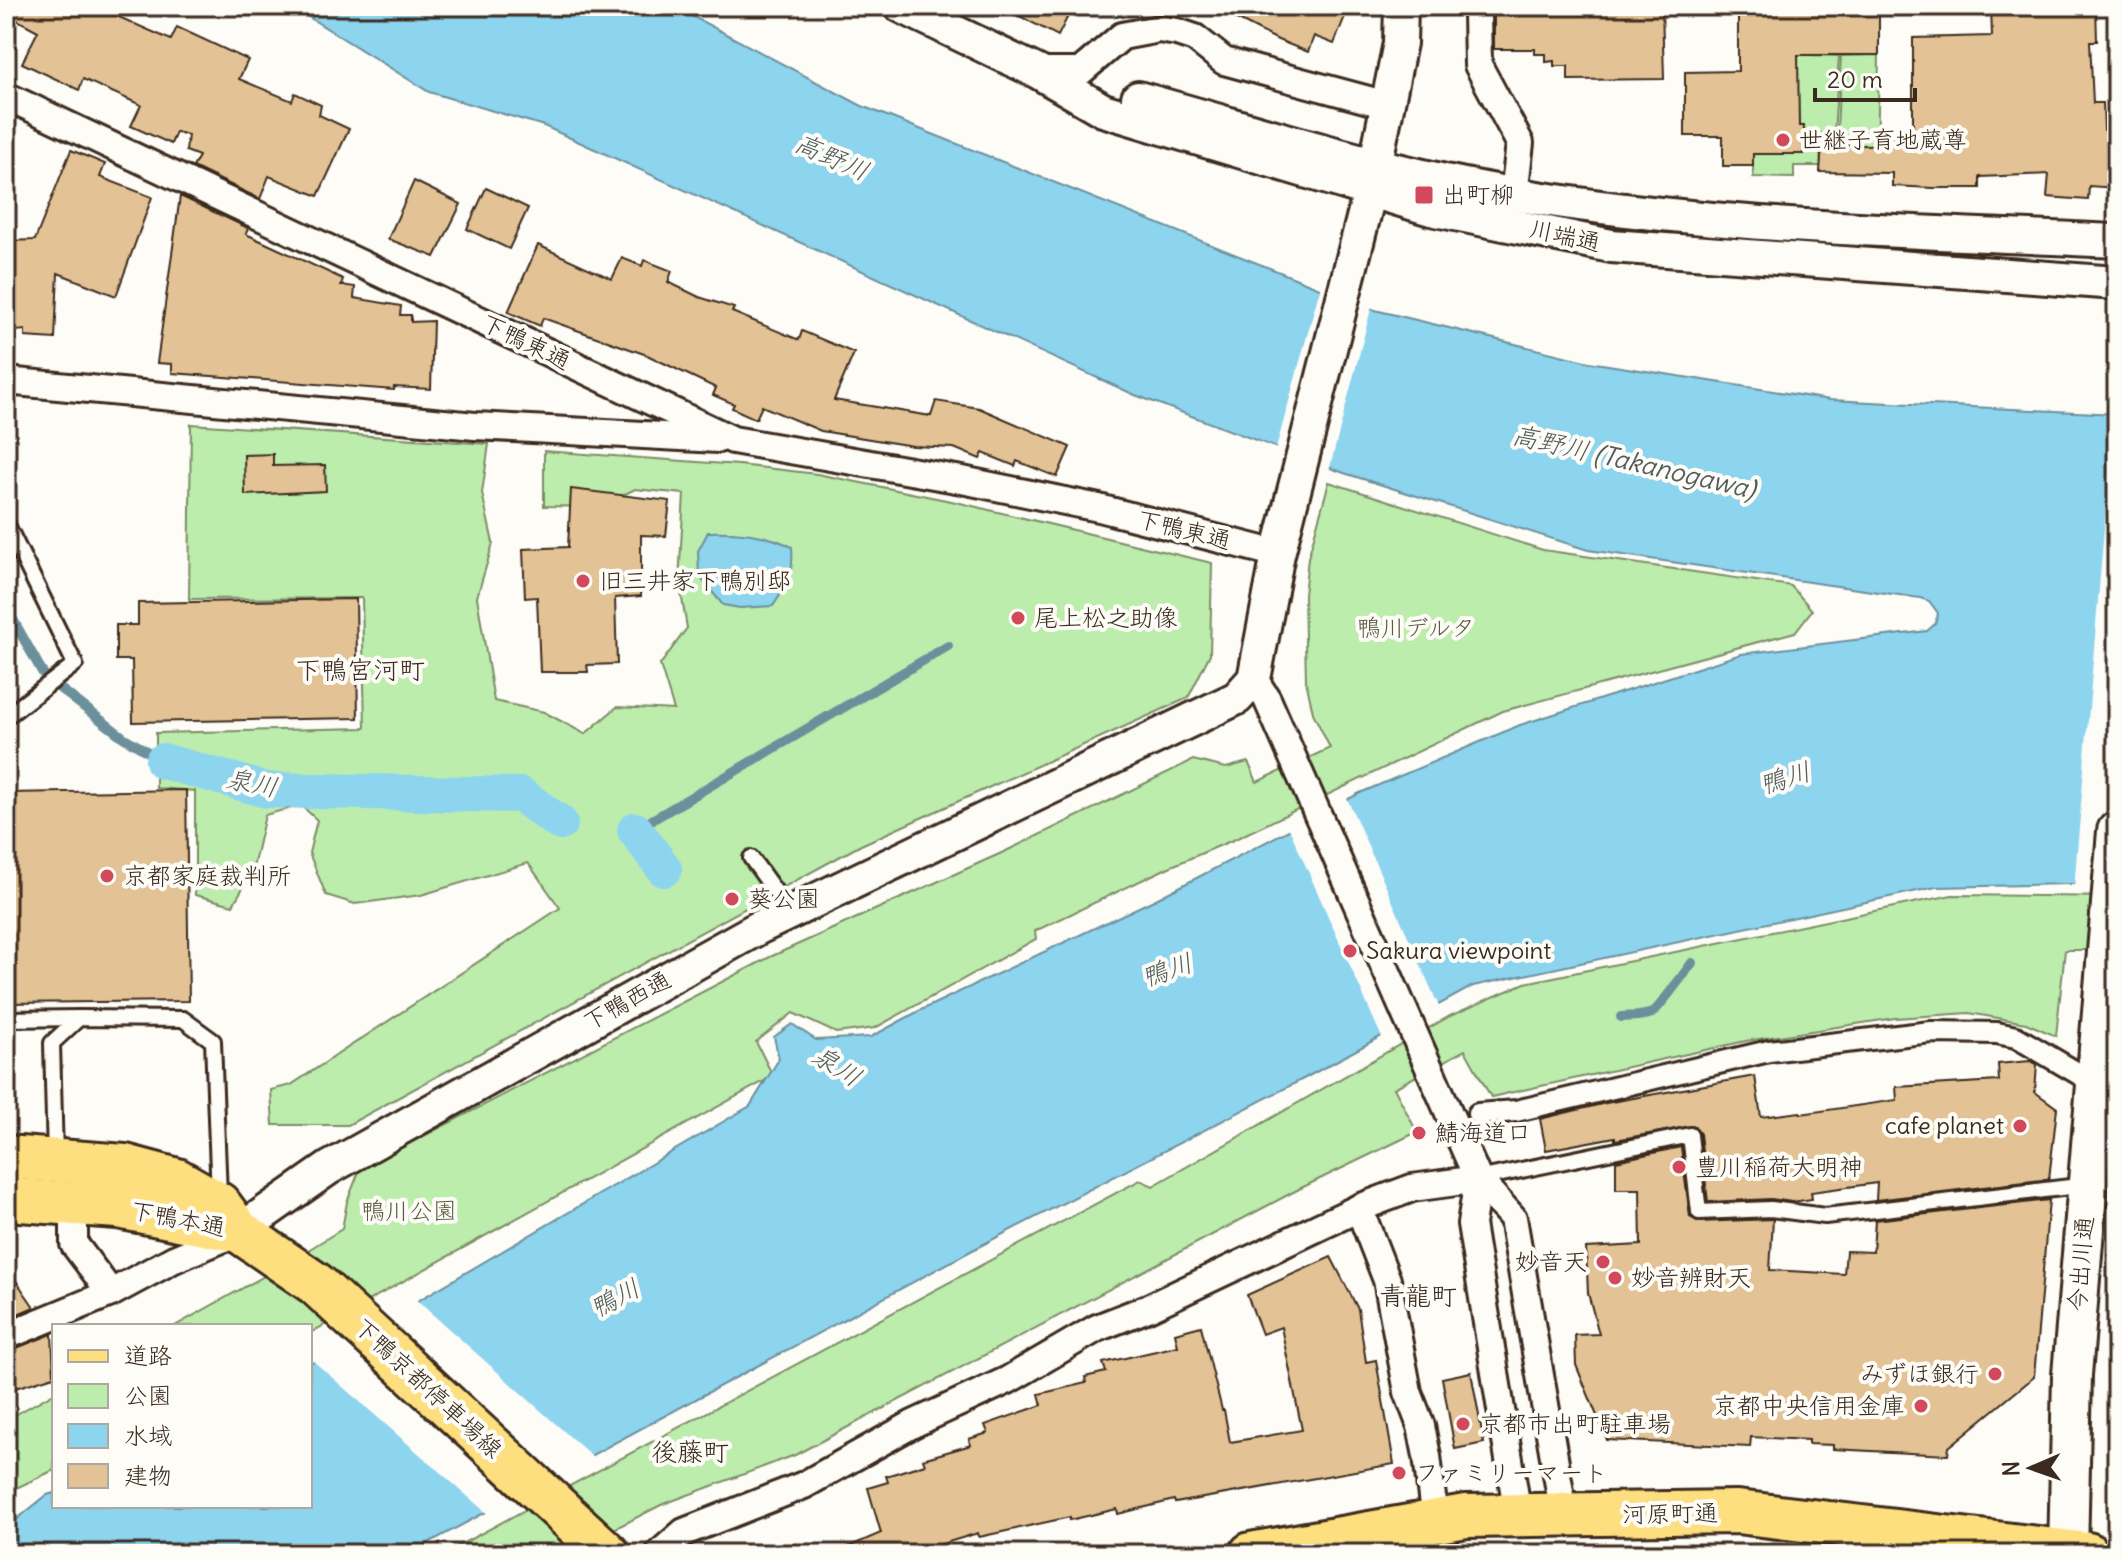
<svg xmlns="http://www.w3.org/2000/svg" width="2123" height="1560" viewBox="0 0 2123 1560" font-family="Delius,'Klee One',sans-serif">
<style>
.green{fill:#bcedad;stroke:#7c8c66;stroke-width:2;fill-rule:evenodd}
.water{fill:#8dd4ef;stroke:#6c909b;stroke-width:2}
.pier{fill:#fdfcf7}
.lines{fill:none;stroke-linecap:round;stroke-linejoin:round}
.stream{stroke:#6c909b;stroke-width:10}
.canal{stroke:#8dd4ef;stroke-width:36}
.building{fill:#e3c395;stroke:#3b2a1e;stroke-width:2}
.pedestrian-tunnel{stroke:#d6d2cc;stroke-width:20;stroke-dasharray:20 10;stroke-linecap:butt}
.service-casing{stroke:#3b2a1e;stroke-width:20}
.pedestrian-casing{stroke:#3b2a1e;stroke-width:26}
.minor-casing{stroke:#3b2a1e;stroke-width:32}
.tertiary-casing{stroke:#3b2a1e;stroke-width:38}
.secondary-casing{stroke:#3b2a1e;stroke-width:44}
.primary-casing{stroke:#3b2a1e;stroke-width:48}
.service{stroke:#fdfcf7;stroke-width:14}
.pedestrian{stroke:#fdfcf7;stroke-width:20}
.minor{stroke:#fdfcf7;stroke-width:26}
.tertiary{stroke:#fdfcf7;stroke-width:32}
.secondary{stroke:#fdfcf7;stroke-width:38}
.primary{stroke:#fedf80;stroke-width:42}
.poi-dot{fill:#d1495b;stroke:#fdfcf7;stroke-width:3}
.labels{text-anchor:middle;stroke-width:8;stroke-linejoin:round;paint-order:stroke}
.poi-label{font-size:24px;fill:#3b2a1e;stroke:#fdfcf7;text-anchor:start}
.street-label{font-size:24px;fill:#3b2a1e;stroke:#fdfcf7}
.park-label{font-size:24px;fill:#5b5b42;stroke:#fdfcf7}
.water-label{font-size:26px;font-style:italic;fill:#545d5d;stroke:#fdfcf7}
.neighbourhood-label{font-size:26px;fill:#3b2a1e;stroke:#fdfcf7}
</style>
<rect width="100%" height="100%" fill="#fdfcf7"/>
<filter id="ink" filterUnits="userSpaceOnUse"><feTurbulence type="fractalNoise" baseFrequency=".0125" numOctaves="2"/><feDisplacementMap in="SourceGraphic" scale="16" xChannelSelector="R" yChannelSelector="G"/><feConvolveMatrix kernelMatrix="1 2 1 2 8 2 1 2 1" color-interpolation-filters="sRGB"/></filter>
<g filter="url(#ink)">
<g class="green">
<path d="M1798 42H1808L1809 55 1839 56 1834 134 1804 132 1803 126 1754 125 1798 75Z"/>
<path d="M1879 55 1877 163 1836 146 1841 56Z"/>
<path d="M1809 146H1820L1821 166H1794V178L1753 177V154H1803L1804 149H1808Z"/>
<path d="M191 424 489 444 482 493 493 543 477 597 494 701 544 712 585 734 617 707 674 710 660 665 687 628 679 581 684 494 635 489 599 507 544 506V451L739 465 817 474 956 502 1212 563 1210 654 1188 698 861 845 348 1125H273L271 1090 291 1085 560 908 528 863 421 895 355 904 326 895 309 853 317 820 301 805 265 815 252 872 233 905 195 895V791L156 788V733L365 728 362 598 189 599ZM729 532 751 536 710 587 699 576Z"/>
<path d="M1329 482 1543 550 1791 586 1812 610 1795 632 1503 711 1233 840 1167 868 1035 931 1036 939 875 1028 836 1033 793 1013 756 1042 773 1076 310 1333V1326H175L284 1265 342 1229 347 1202 360 1169 770 957 1006 851 1193 760 1226 768 1248 762 1257 782 1330 748 1313 713 1306 681 1304 595 1308 558Z"/>
<path d="M1952 895 2117 897V950H2065L2056 1036 2026 1023 1969 1013 1895 1018 1746 1041 1491 1097 1465 1050 1394 1088 1417 1132 1299 1189 795 1455 661 1505 565 1554H443L1140 1180 1153 1186 1450 1016 1525 983Z"/>
<path d="M54 1393V1470L6 1493V1420Z"/>
</g>
<g class="water">
<path d="M291 6H673L862 106 1375 310 1589 362 1830 400 2117 414V883L1936 887 1473 986 1305 1078 982 1245 408 1554H6V1528L47 1495 54 1493V1506H310V1364L750 1106 779 1059 774 1037 792 1024 816 1040 871 1037 919 1011 1158 898 1360 793 1520 725 1741 654 1927 631 1935 624 1938 613 1929 601 1920 598 1588 550 1344 473 1135 395 544 126 429 92Z"/>
<path d="M708 532C735 531 768 534 792 547 794 574 788 584 773 606L740 608 723 605 699 576 698 551Z"/>
</g>
<g class="pier">
<path d="M1321 285 1372 305 1329 471 1275 452Z"/>
<path d="M2114 409 2117 410V887L2074 888Z"/>
<path d="M1346 796 1440 1009 1383 1040 1288 826Z"/>
<path d="M413 1297 594 1458 489 1515 311 1359Z"/>
</g>
<g class="lines">
<g class="stream">
<path d="M6 607 45 677 123 737 163 761"/>
<path d="M635 830 948 646"/>
<path d="M1621 1017C1631 1016 1643 1017 1652 1013 1657 1011 1686 971 1692 963"/>
</g>
<g class="canal">
<path d="M163 761 266 790 521 795 560 823"/>
<path d="M635 830 664 869"/>
</g>
</g>
<g class="building">
<path d="M6 6H94L171 40 177 27 248 60 239 79 292 101 295 93 321 105 319 115 349 129 318 196 269 176 260 199 193 167 199 156 186 151 188 135 176 132 171 144 131 126 141 105 83 79 79 90 22 63 38 31 6 14Z"/>
<path d="M1000 6H1073L1058 36Z"/>
<path d="M1211 6H1349L1334 44 1314 36 1308 52 1278 40Z"/>
<path d="M1526 6H1662L1664 79 1568 80V66H1554V61L1546 62V54H1535V49H1494V11L1526 10Z"/>
<path d="M1738 6H1879V55H1798L1799 126H1804L1803 154H1753V166H1723V136H1685V72L1738 71Z"/>
<path d="M1991 6H2096L2097 41H2090L2093 103H2103L2104 130 2117 129V188L2089 186 2088 200 2047 197 2049 174 1980 177V188H1933L1892 186V173L1820 172 1822 144 1836 146 1893 144 1894 132H1913V38L1992 36Z"/>
<path d="M71 150 105 164 100 177 152 197 116 296 58 273 55 339 25 337V330L6 332V241L35 240Z"/>
<path d="M414 181 461 204 435 257 388 239Z"/>
<path d="M486 188 528 208 509 249 467 229Z"/>
<path d="M180 196 248 228 246 234 343 279 341 285 355 287 354 298 401 306 400 315H411V322L433 321 431 389 394 387V390L172 373V364L157 363Z"/>
<path d="M538 245 612 279 622 258 642 266 644 260 672 271 668 282 699 297 734 308 732 312 799 340 802 331 854 353 834 400 931 416 936 401 979 408 1070 447 1057 477 1017 461 1015 466 983 453 980 459 954 448 913 446 821 431 762 406 756 419 732 408 734 404 713 395 716 388 647 355 543 318 540 326 508 312Z"/>
<path d="M273 454V466L325 465 326 491 245 495 244 455Z"/>
<path d="M571 489 670 501 666 536 641 535V596L615 598 617 664 587 665 588 672H540L537 597 525 598 523 549 568 547Z"/>
<path d="M356 599 358 718 133 722 132 660H116V625H138V603Z"/>
<path d="M186 790 189 1001 6 1003V793Z"/>
<path d="M2030 1061 2037 1064 2035 1092 2057 1108 2049 1179 1876 1200 1877 1183 1811 1192 1812 1199 1792 1202 1771 1199 1708 1202 1700 1134 1694 1126 1615 1140V1137L1546 1150 1540 1119 1606 1103 1755 1076 1761 1117 1800 1112 1801 1114 1897 1100 1896 1087 1999 1081 1998 1064Z"/>
<path d="M1681 1147 1690 1217 1699 1222 1773 1219 1770 1270 1844 1274 1846 1251 1873 1252 1875 1220 2049 1200 2034 1377 1949 1447 1948 1455 1833 1449V1445L1808 1444V1440L1751 1437 1750 1447 1607 1440 1576 1365 1575 1335 1599 1334 1588 1293 1586 1248 1641 1245 1640 1189H1616V1161Z"/>
<path d="M1331 1257 1358 1309 1366 1362 1376 1360 1394 1464 1175 1503 1174 1500 1118 1514 1117 1509 1070 1520V1517L979 1537 978 1533 909 1554H832L881 1533 868 1488 888 1482 886 1476 925 1464 923 1459 971 1445 969 1439 988 1433 985 1425 1042 1405 1039 1394 1086 1383 1085 1377 1106 1372 1103 1363 1178 1346 1175 1333 1201 1326 1222 1410H1224L1230 1442 1302 1430 1281 1327 1262 1334 1247 1295Z"/>
<path d="M6 1266 34 1307 6 1319Z"/>
<path d="M52 1334 54 1376 6 1391V1352Z"/>
<path d="M1471 1372 1484 1443 1455 1449 1442 1378Z"/>
</g>
<g class="lines">
<path class="pedestrian-tunnel" d="M1466 1516 1467 1554"/>
<defs>
<g id="service">
<path d="M6 523 75 664 6 717"/>
<path d="M751 858 790 912"/>
<path d="M6 1019 79 1018"/>
<path d="M55 1157 52 1043 79 1018 183 1019 213 1041 219 1196"/>
<path d="M1478 1179 1690 1135 1699 1212 1771 1209 1825 1216 2087 1185"/>
</g>
<path id="pedestrian" d="M1478 1114 1516 1111 1769 1051 1931 1032 1997 1033 2016 1037 2096 1084"/>
<g id="minor">
<path d="M1473 6 1477 13 1478 65 1520 143 1514 195"/>
<path d="M1038 72H1080L1122 36 1159 29 1177 32 1195 38 1224 61 1387 105"/>
<path d="M6 96 733 440 962 480 1099 508 1278 554"/>
<path d="M6 381 475 426 718 439"/>
<path d="M1254 679 1267 699 1478 1179 1513 1218 1564 1515"/>
<path d="M1478 1179 1471 1224 1518 1515"/>
<path d="M74 1204V1244L111 1293"/>
<path d="M1359 1208 1387 1280 1408 1392 1421 1426 1427 1456 1435 1522"/>
<path d="M6 1336 111 1293 174 1259 236 1233"/>
<path d="M659 1554 684 1532 804 1485 913 1424 1008 1380 1097 1328 1148 1308 1359 1208 1412 1188 1478 1179"/>
</g>
<g id="tertiary">
<path d="M901 6 1038 72 1103 110 1431 209 1611 246 2117 283"/>
<path d="M1138 98C1262 132 1386 173 1513 194 1713 228 1915 231 2117 241"/>
<path d="M239 1231 329 1168 760 927 1237 698 1254 679 1278 554 1370 191 1400 43 1401 6"/>
</g>
<path id="secondary" d="M2068 1554 2072 1375 2117 831"/>
<g id="primary">
<path d="M6 1157 125 1166 177 1180 219 1204 239 1231 316 1284 608 1554"/>
<path d="M6 1199 118 1207 239 1231"/>
<path d="M1251 1554 1466 1516 1737 1512 2088 1554"/>
</g>
</defs>
<use href="#service" class="service-casing"/>
<use href="#pedestrian" class="pedestrian-casing"/>
<use href="#minor" class="minor-casing"/>
<use href="#tertiary" class="tertiary-casing"/>
<use href="#secondary" class="secondary-casing"/>
<use href="#primary" class="primary-casing"/>
<use href="#service" class="service"/>
<use href="#pedestrian" class="pedestrian"/>
<use href="#minor" class="minor"/>
<use href="#tertiary" class="tertiary"/>
<use href="#secondary" class="secondary"/>
<use href="#primary" class="primary"/>
</g>
</g>
<g class="poi-dot">
<circle cx="1783" cy="140" r="8"/>
<rect x="1414" y="185" width="20" height="20" rx="4"/>
<circle cx="583" cy="581" r="8"/>
<circle cx="1018" cy="618" r="8"/>
<circle cx="107" cy="876" r="8"/>
<circle cx="732" cy="899" r="8"/>
<circle cx="1350" cy="951" r="8"/>
<circle cx="2020" cy="1126" r="8"/>
<circle cx="1419" cy="1133" r="8"/>
<circle cx="1679" cy="1167" r="8"/>
<circle cx="1603" cy="1262" r="8"/>
<circle cx="1615" cy="1278" r="8"/>
<circle cx="1995" cy="1374" r="8"/>
<circle cx="1921" cy="1406" r="8"/>
<circle cx="1463" cy="1424" r="8"/>
<circle cx="1399" cy="1473" r="8"/>
</g>
<g class="labels">
<g class="poi-label">
<text x="1799" y="148">世継子育地蔵尊</text>
<text x="1442" y="203">出町柳</text>
<text x="599" y="589">旧三井家下鴨別邸</text>
<text x="1034" y="626">尾上松之助像</text>
<text x="123" y="884">京都家庭裁判所</text>
<text x="748" y="907">葵公園</text>
<text x="1366" y="959">Sakura viewpoint</text>
<text x="2004" y="1134" text-anchor="end">cafe planet</text>
<text x="1435" y="1141">鯖海道口</text>
<text x="1695" y="1175">豊川稲荷大明神</text>
<text x="1587" y="1270" text-anchor="end">妙音天</text>
<text x="1631" y="1286">妙音辨財天</text>
<text x="1979" y="1382" text-anchor="end">みずほ銀行</text>
<text x="1905" y="1414" text-anchor="end">京都中央信用金庫</text>
<text x="1479" y="1432">京都市出町駐車場</text>
<text x="1415" y="1481">ファミリーマート</text>
</g>
<g class="street-label">
<text transform="translate(1565 236) rotate(12)" y="8">川端通</text>
<text transform="translate(526 342) rotate(26)" y="8">下鴨東通</text>
<text transform="translate(1184 530) rotate(14)" y="8">下鴨東通</text>
<text transform="translate(627 1001) rotate(-29)" y="8">下鴨西通</text>
<text transform="translate(178 1219) rotate(11)" y="8">下鴨本通</text>
<text transform="translate(2081 1264) rotate(-85)" y="8">今出川通</text>
<text transform="translate(428 1388) rotate(43)" y="8">下鴨京都停車場線</text>
<text transform="translate(1670 1514) rotate(-1)" y="8">河原町通</text>
</g>
<g class="park-label">
<text x="1416" y="636">鴨川デルタ</text>
<text x="409" y="1219">鴨川公園</text>
</g>
<g class="water-label">
<text transform="translate(832 157) rotate(24)" y="9">高野川</text>
<text transform="translate(1634 462) rotate(13)" y="9">高野川 (Takanogawa)</text>
<text transform="translate(1785 778) rotate(-17)" y="9">鴨川</text>
<text transform="translate(252 783) rotate(11)" y="9">泉川</text>
<text transform="translate(1167 970) rotate(-19)" y="9">鴨川</text>
<text transform="translate(837 1066) rotate(32)" y="9">泉川</text>
<text transform="translate(615 1298) rotate(-28)" y="9">鴨川</text>
</g>
<g class="neighbourhood-label">
<text x="360" y="679">下鴨宮河町</text>
<text x="1418" y="1305">青龍町</text>
<text x="690" y="1461">後藤町</text>
</g>
</g>
<rect width="2123" height="1560" fill="none" stroke="#fdfcf7" stroke-width="32"/>
<rect x="16" y="16" width="2091" height="1528" fill="none" stroke="#3b2a1e" stroke-width="3" filter="url(#ink)"/>
<rect x="52" y="1324" width="260" height="184" fill="#fdfcf7" stroke="#afa8a0" stroke-width="2"/>
<rect x="68" y="1350" width="40" height="12" fill="#fedf80" stroke="#afa8a0" stroke-width="2"/>
<text x="124" y="1364" font-size="24" fill="#3b2a1e">道路</text>
<rect x="68" y="1384" width="40" height="24" fill="#bcedad" stroke="#afa8a0" stroke-width="2"/>
<text x="124" y="1404" font-size="24" fill="#3b2a1e">公園</text>
<rect x="68" y="1424" width="40" height="24" fill="#8dd4ef" stroke="#afa8a0" stroke-width="2"/>
<text x="124" y="1444" font-size="24" fill="#3b2a1e">水域</text>
<rect x="68" y="1464" width="40" height="24" fill="#e3c395" stroke="#afa8a0" stroke-width="2"/>
<text x="124" y="1484" font-size="24" fill="#3b2a1e">建物</text>
<g transform="translate(2031 1468) rotate(268)" stroke="#fdfcf7" stroke-width="6" paint-order="stroke">
<path d="M0-6L14 30L0 20L-14 30Z" fill="#3b2a1e"/>
<text y="-12" font-size="22" font-weight="bold" text-anchor="middle" fill="#3b2a1e">N</text>
</g>
<path d="M1815 88v12h100v-12" fill="none" stroke="#3b2a1e" stroke-width="4"/>
<text x="1827" y="88" font-size="24" fill="#3b2a1e" stroke="#fdfcf7" stroke-width="6" paint-order="stroke">20 m</text>
</svg>
